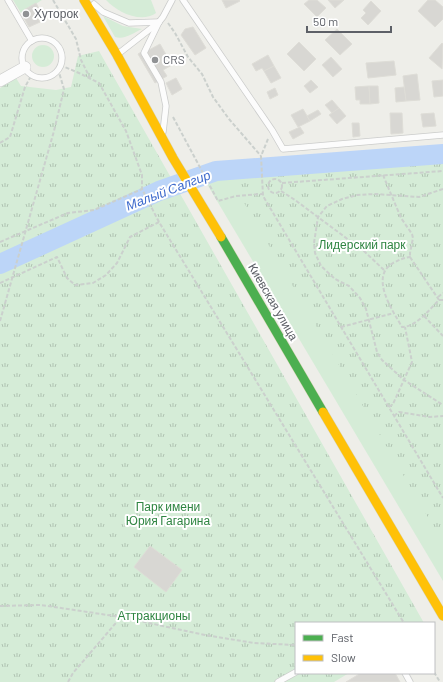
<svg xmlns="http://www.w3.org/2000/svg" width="443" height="682" viewBox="0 0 443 682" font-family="Barlow,sans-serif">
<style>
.grass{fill:#d5ecd7}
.park{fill:url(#park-tufts)}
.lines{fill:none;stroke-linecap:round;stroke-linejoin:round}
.river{stroke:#bcd5f8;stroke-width:20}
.building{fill:#d8d7d3;stroke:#deddd7}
.lane-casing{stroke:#cbcccb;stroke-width:7}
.street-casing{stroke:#cbcccb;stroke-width:12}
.fast-casing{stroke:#d7d4b5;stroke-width:10}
.slow-casing{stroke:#d7d4b5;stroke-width:10}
.path{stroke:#cbd0cd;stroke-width:2;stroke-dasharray:4 2;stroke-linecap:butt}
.lane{stroke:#fcfcfc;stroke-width:5.5}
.street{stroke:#fcfcfc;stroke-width:11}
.fast{stroke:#4caf50;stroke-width:9}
.slow{stroke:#ffc107;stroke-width:9}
.poi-dot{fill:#909294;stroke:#fff;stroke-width:1.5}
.labels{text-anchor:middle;stroke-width:4;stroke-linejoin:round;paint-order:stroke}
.poi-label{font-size:12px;fill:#5d6067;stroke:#fff;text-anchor:start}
.park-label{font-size:12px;fill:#2f8542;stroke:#fff}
.street-label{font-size:12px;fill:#5d6067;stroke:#fff}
.water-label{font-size:13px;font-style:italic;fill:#406ccd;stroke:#fff}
</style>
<defs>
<pattern id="park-tufts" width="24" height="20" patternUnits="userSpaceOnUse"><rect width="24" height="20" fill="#d5ecd7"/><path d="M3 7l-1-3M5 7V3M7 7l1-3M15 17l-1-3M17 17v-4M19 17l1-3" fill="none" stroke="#b0c3b2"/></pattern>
</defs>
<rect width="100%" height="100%" fill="#eeeee9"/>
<g class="grass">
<path d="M13 0H42L21 13Z"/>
<path d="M106 0H151L156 13C141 24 117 12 106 0Z"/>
<path d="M103 16 123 26 142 29C133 33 125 40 115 37Z"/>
<circle cx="43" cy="56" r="11"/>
<path d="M255 172 443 510V581L204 179 215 173Z"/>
</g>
<g class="park">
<path d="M99 51 424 623H296V673H349L334 682H0V88L16 78 21 86 56 90 71 87 78 56Z"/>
<path d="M443 158V543L226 172Z"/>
</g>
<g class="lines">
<path class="river" d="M0 264 159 191 216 171 443 154"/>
</g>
<g class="building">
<path d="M222 0H239L240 1 226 8Z"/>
<path d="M309 0H317L326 8 317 17 304 4Z"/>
<path d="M328 0H344L335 8Z"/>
<path d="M428 0H435L443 7V19L435 27 418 11Z"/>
<path d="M371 1 381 11 368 25 361 18 366 13 363 10Z"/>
<path d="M36 3 42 14 37 17 40 22 29 27 24 18 27 16 24 10Z"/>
<path d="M193 27 206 48 195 55 181 35 185 29Z"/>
<path d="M337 29 352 44 340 55 325 40Z"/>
<path d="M299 42 316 59 304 71 287 54Z"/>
<path d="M442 43 443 44 442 69 429 58Z"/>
<path d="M160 44 172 65 163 70 167 76 155 83 138 54 148 48 149 50Z"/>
<path d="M268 55 274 66 264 71 262 68 256 71 252 64Z"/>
<path d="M331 57 342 69 333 77 322 65Z"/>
<path d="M394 61 396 75 368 78 366 63Z"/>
<path d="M274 66 281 78 271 83 264 71Z"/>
<path d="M417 74 420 100 406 101 403 76Z"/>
<path d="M176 78 182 89 172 95 166 83Z"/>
<path d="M311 80 318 87 310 93 304 86Z"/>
<path d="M443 80V96L434 97 432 81Z"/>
<path d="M369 86 370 104H360V100H356L355 87Z"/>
<path d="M369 86H378L379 103 370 104Z"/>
<path d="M404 87 406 101 396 102 395 88Z"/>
<path d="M275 88 278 95 270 99 267 92Z"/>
<path d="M332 100 339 108 333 114 325 105Z"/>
<path d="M339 108 346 116 337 124 329 115Z"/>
<path d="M303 109 310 121 298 127 291 115Z"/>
<path d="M318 110 321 114 310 121 307 116Z"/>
<path d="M390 113H402L403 133 391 134Z"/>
<path d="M434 113 436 126 423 127 421 114Z"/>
<path d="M352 123H359L360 136 353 137Z"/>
<path d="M300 127 304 133 293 139 289 132Z"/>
<path d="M150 546 182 570 166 592 134 567Z"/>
<path d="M361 673H395L400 682H346Z"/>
</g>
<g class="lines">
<defs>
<g id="lane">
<path d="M8 0 32 41"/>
<path d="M183 0 272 130 283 149 443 135"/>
<path d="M94 4 103 12 129 23 159 22"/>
<path d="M159 22 144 53 161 82 166 106 163 132"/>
<circle cx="42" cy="58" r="20"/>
<path d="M118 54 159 22 163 17 172 0"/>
<path d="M405 673 410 682"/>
<path d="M278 682 296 672"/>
</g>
<path id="street" d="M0 81 25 67"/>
<path id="fast" d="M221 237 323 412"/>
<g id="slow">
<path d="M84 0 117 55 173 158 221 237"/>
<path d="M323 412 443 616"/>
</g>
</defs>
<use href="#lane" class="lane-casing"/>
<use href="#street" class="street-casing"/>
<use href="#fast" class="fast-casing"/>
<use href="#slow" class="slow-casing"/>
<g class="path">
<path d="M53 0 76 39 81 60 90 78"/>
<path d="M168 23 175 33 188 57 202 74 213 97 229 119 261 156"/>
<path d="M60 65 79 73 99 83 126 131 142 175V189L159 222 404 623"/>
<path d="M173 117 218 201 236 196 262 194"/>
<path d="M268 139 261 156 263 196 443 498"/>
<path d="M0 143 10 137 25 87 31 76"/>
<path d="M383 175 401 218 412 234 413 238 410 253V257"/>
<circle cx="275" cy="186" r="7"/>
<path d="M282 183 443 171"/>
<path d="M443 189 419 197 375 194 357 195 342 199 327 206 318 217 314 243 315 253 321 266 335 279 349 286 360 298 366 309 377 352 382 360 404 380 443 405"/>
<path d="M281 191 295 200 365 252 385 271"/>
<path d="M0 242 68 213 94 210 142 189"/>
<path d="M410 257 439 300C429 310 416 327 402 327 393 311 369 277 393 263 399 260 403 258 410 257Z"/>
<path d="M0 283 57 257 67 278 75 285 93 283 106 275 117 263 130 237 159 222"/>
<path d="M438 297 443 293"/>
<path d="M439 300H443"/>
<path d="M424 316 443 336"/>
<path d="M0 321 54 131 64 89 58 69"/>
<path d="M341 327 394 313"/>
<path d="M389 407 393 404 412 362 405 327"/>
<path d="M394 416 399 412 430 417 443 416"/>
<path d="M0 606 41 605 121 617 205 635 254 643 296 645"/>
<path d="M434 672 440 682"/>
<path d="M68 682 73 673 121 617"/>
</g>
<use href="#lane" class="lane"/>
<use href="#street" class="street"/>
<use href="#fast" class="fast"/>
<use href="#slow" class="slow"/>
</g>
<g class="poi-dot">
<circle cx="26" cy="14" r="4"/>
<circle cx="155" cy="60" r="4"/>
</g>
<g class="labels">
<g class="poi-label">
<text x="34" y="18">Хуторок</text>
<text x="163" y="64">CRS</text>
</g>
<g class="park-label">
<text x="362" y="249">Лидерский парк</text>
<text x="168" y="511">Парк имени<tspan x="168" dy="14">Юрия Гагарина</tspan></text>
<text x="154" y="620">Аттракционы</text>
</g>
<g class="street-label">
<text transform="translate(273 302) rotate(60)" y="4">Киевская улица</text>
</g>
<g class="water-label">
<text transform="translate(168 190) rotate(-21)" y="5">Малый Салгир</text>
</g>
</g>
<rect x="295" y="622" width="140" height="52" fill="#ffffff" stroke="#bebfc2"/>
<rect x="303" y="635" width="20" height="6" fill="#4caf50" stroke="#bebfc2"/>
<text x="331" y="642" font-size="12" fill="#5d6067">Fast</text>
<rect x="303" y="655" width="20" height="6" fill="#ffc107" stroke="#bebfc2"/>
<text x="331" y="662" font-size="12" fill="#5d6067">Slow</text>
<path d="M307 26v6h84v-6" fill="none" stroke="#5d6067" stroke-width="2"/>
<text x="313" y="26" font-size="12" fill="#5d6067" stroke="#ffffff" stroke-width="3" paint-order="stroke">50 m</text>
</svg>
